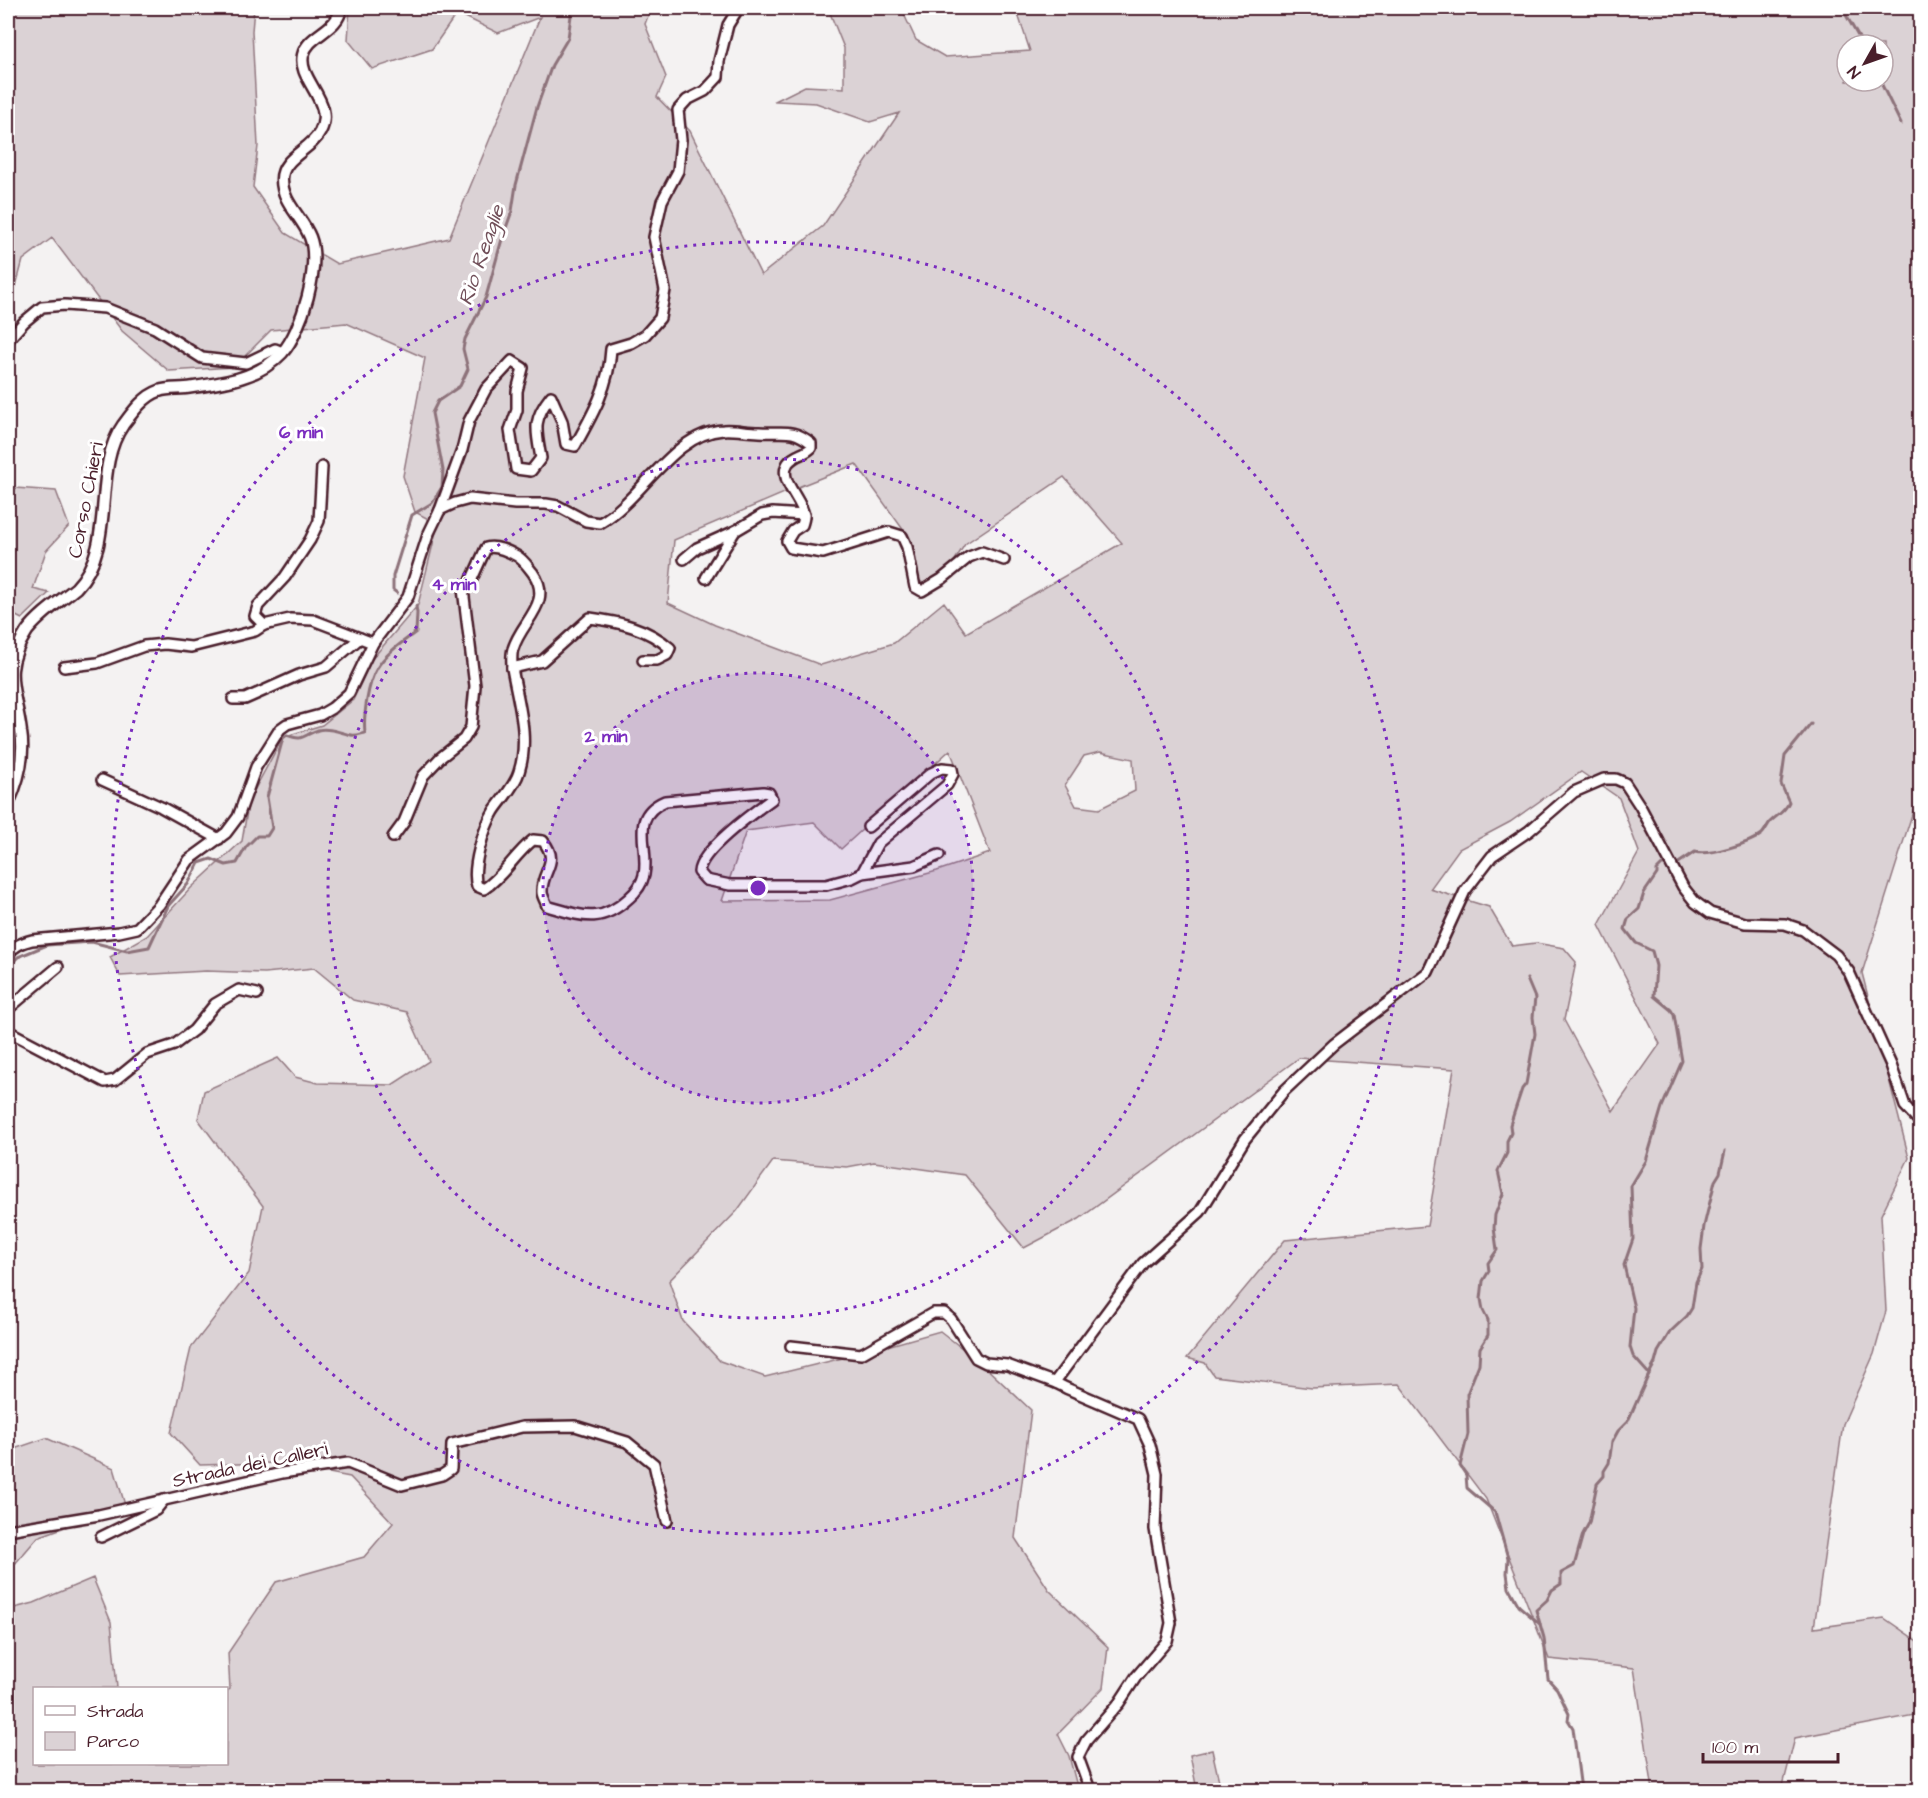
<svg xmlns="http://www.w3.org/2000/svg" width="1928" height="1798" viewBox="0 0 1928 1798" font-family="'Architects Daughter',sans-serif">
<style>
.green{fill:#dbd2d5;stroke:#927880;stroke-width:1.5;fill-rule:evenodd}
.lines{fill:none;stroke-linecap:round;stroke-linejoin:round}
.stream{stroke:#8d727a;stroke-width:3}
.minor-casing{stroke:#4a1f2b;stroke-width:14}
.major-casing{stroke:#4a1f2b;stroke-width:15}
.minor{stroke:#fff;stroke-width:9}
.major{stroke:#fff;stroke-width:10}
.ring{fill:none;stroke:#7b2cbf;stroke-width:3;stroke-dasharray:3 6}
.labels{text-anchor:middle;stroke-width:6;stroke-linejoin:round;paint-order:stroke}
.street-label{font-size:20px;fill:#4a1f2b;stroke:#fff}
.water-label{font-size:21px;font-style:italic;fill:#714f59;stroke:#fff}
.centre{fill:#7b2cbf;stroke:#fff;stroke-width:3}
.ring-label{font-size:18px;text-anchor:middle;font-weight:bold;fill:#7b2cbf;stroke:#fff;stroke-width:6;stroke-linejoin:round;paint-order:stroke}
</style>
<rect width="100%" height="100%" fill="#f4f2f2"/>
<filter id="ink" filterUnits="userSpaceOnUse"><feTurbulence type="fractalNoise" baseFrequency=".0167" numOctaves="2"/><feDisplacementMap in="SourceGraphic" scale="12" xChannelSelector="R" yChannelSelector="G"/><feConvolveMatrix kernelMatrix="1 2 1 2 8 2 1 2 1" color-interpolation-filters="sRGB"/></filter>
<g filter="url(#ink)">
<g class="green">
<path d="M8 8H254L252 31 258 146 253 187 285 233 337 264 449 238 540 17 498 33 457 13 432 49 372 69 348 40 350 8H651L645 24 666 77 657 97 690 131 761 275 823 226 899 113 870 122 816 103 775 101 805 86 844 88V48L828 8H901L916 40 945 57 1030 51 1016 8H1920V789L1862 973 1909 1158 1881 1215 1886 1311 1874 1354 1843 1424 1814 1628 1884 1618 1920 1643V1714L1795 1738 1782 1790H1653L1634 1668 1549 1659 1486 1499 1399 1384 1312 1388 1214 1376 1205 1363 1187 1358 1285 1240 1427 1226 1454 1069 1299 1058 1079 1219 1024 1248 965 1175 874 1162 847 1167 773 1161 737 1211 669 1281 683 1321 720 1361 765 1377 859 1354 940 1331 981 1363 1031 1410 1015 1538 1049 1590 1108 1647 1103 1688 1058 1734 1069 1756 1078 1790H8V1583L14 1608 34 1603 93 1578 111 1622 117 1688H34V1764H226L227 1691 230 1689 228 1653 276 1582 364 1557 393 1523 350 1477 277 1463 200 1465 171 1433 191 1348 249 1273 263 1206 198 1119 204 1091 278 1058 295 1077 318 1083 392 1085 429 1061 407 1012 353 1000 314 968 265 973 206 971 120 976 110 957 147 936 191 888 242 841 249 800 283 737 322 725 353 700 372 659 418 605 438 524 415 512 403 476 425 358 346 323 271 330 234 367 169 371 122 331 52 238 23 260 13 297 8 308ZM1847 45H1883V81H1847ZM856 464 907 535 917 579 926 585 952 565 965 544 1064 477 1122 543 966 633 944 602 894 643 821 665 715 625 668 603 674 540 803 485ZM950 750 990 853 937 871 830 900 722 901 746 831 814 822 841 849ZM1100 752 1133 759 1135 791 1099 809 1076 806 1065 785 1084 756ZM1581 772 1619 798 1639 852 1599 925 1660 1044 1613 1111 1564 1020 1576 962 1564 948 1536 943 1512 946 1489 907 1430 889 1459 849 1510 822Z"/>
<path d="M15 488 56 491 69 526 46 551 33 589 49 593 22 619 8 612V515Z"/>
<path d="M46 1438 114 1468 125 1505 38 1537 8 1572V1451Z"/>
<path d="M1212 1750 1221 1790H1197L1190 1755Z"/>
</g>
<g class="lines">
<g class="stream">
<path d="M1842 8 1863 45"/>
<path d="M1880 81 1901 124"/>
<path d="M397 593 393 590V576L412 515 432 503 442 487 443 470 432 413 438 401 460 386 468 369 463 349 465 339 486 297 502 239 512 211 516 185 537 107 552 65 568 38 572 8"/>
<path d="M1677 864 1695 852C1709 856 1751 843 1762 834 1765 831 1767 826 1770 822 1777 815 1785 812 1789 802L1781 784 1785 756 1811 724"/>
<path d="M8 967 18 957 47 945 92 942 127 951 149 947 168 906 188 884 199 863 211 859 226 865 237 863 246 847 257 836H267L272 828 267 797 283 738 287 735C304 742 303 735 318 730 329 727 341 733 351 735 356 736 361 734 365 733 363 716 368 683 377 668 386 653 403 642 416 632L417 613 416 606"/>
<path d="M1527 979 1535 998 1533 1017 1535 1034 1526 1084 1522 1089 1510 1125 1511 1133 1507 1141V1153L1498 1171 1503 1194 1495 1215 1494 1228 1497 1250 1488 1263 1489 1271 1483 1281 1481 1299 1483 1310 1488 1320V1335L1480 1348 1479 1364 1467 1394 1468 1434 1460 1466 1466 1475 1467 1488 1495 1512 1508 1558 1507 1573 1509 1588 1519 1606 1540 1624"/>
<path d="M1649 1374 1655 1363 1658 1352 1670 1332 1687 1316 1692 1308 1696 1282 1702 1269 1701 1249 1704 1226 1715 1181 1720 1173 1725 1151"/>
<path d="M1581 1790 1573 1728 1568 1720 1569 1714 1557 1689 1548 1679 1544 1638 1536 1610 1547 1600 1552 1590 1561 1584V1573L1574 1566 1583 1534 1589 1523 1597 1484 1604 1476V1471L1609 1463 1612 1442 1618 1431 1628 1421 1649 1374 1633 1356 1630 1347 1634 1308 1624 1265 1633 1239 1631 1186 1646 1161 1662 1107 1682 1061 1674 1015 1671 1010 1654 996 1656 966 1652 951 1636 943 1625 929 1628 919 1639 909 1644 893 1657 874V870L1662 865H1666"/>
</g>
<defs>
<g id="minor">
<path d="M8 340 24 322 42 307 65 305 105 308 155 328 202 358 246 363 275 349 282 352"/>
<path d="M322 467 319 521 310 540 285 577 258 606 255 616 264 625 290 619 313 620 373 643"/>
<path d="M440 510 455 503 470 499 515 504H546L558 506 586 521 600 523C641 500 673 433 723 430 734 429 747 432 759 432 783 434 791 427 811 443V448C804 455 795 454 788 463 777 480 803 500 804 516 804 519 803 522 802 525L793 531 787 541 791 548 823 553 889 532 902 536 907 547 915 587 922 591 942 579 969 557 982 552 1004 560"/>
<path d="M684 559 697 548 735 531 762 515 773 513 804 515"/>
<path d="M706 578 735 531"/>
<path d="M64 667 97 663 144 646 165 644 191 647 255 631 264 625"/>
<path d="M512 668C518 702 530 738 519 772 515 786 502 799 494 811 484 827 471 869 477 886L484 889C504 876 514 855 533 840L543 841C561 863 541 870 542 892 542 896 546 902 547 906 582 916 600 925 629 898 636 892 642 884 644 875 650 846 628 817 665 801L763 792 769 793 772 799C754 812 700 851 699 872L706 880 730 885H826L852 878 862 873 878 843 947 785 953 774 952 769 942 768 931 773 868 827"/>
<path d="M233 699H245L299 675 326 667 360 638"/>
<path d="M102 780 161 807 219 839"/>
<path d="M393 837 404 822 423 776 440 758 464 739 471 727 475 686 463 589 471 581 486 548C496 545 508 551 517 556 524 560 528 567 533 573 554 603 521 621 513 649 511 654 512 662 512 668L542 661 590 618C620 622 647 628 670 648L667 655 657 660H643"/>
<path d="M862 873 914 866 939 855"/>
<path d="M8 954C14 946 21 943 32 940L119 932 137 928 159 905 189 860 226 833 238 817 256 767 280 729 287 724 320 715 332 708 349 693 373 643 408 597 428 535 440 510 462 450 469 421 486 389 512 361 523 368 517 391V410L510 430 516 469 531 471 541 458C536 430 532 420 551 396L562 421 566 444 575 446C593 414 609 386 611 349L631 343 645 335 660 318 665 290 654 237 662 201 678 171 681 140 678 110 687 100 705 91 718 77 719 61 728 25 736 12"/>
<path d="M8 1009 58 967"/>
<path d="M8 1031 105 1082 115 1080 147 1054 174 1045 194 1030 215 1004 239 990 257 994"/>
<path d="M791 1346 861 1354 933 1313H944L951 1319 976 1358 986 1363 1007 1365 1056 1383"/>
<path d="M8 1530 99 1515 282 1473 348 1463 402 1485 442 1475 451 1469 452 1444 522 1427 575 1426 627 1442 654 1464 667 1521"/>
<path d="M101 1537 156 1510 164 1500"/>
<path d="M1090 1790 1078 1757 1086 1741 1119 1703 1136 1677 1167 1641 1171 1623 1155 1529 1157 1474 1150 1445 1138 1419 1066 1388 1056 1383 1057 1379 1143 1263 1200 1212 1245 1139 1284 1091 1334 1044 1428 972 1465 891 1492 856 1529 831 1574 792 1604 779H1616L1625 783 1640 806 1683 887 1695 902 1710 913 1745 923 1785 924 1803 930 1836 955 1849 972 1891 1065 1905 1106 1920 1122"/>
</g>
<path id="major" d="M8 804C18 782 25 756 21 732 16 690 0 673 27 631 40 614 60 601 76 588 118 545 91 470 123 425 132 413 144 396 159 391 167 388 178 389 186 388 221 383 257 380 282 353 302 331 321 265 310 237 302 217 282 202 282 180 281 158 311 150 320 132 336 102 297 80 303 55 308 34 338 31 341 8"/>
</defs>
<use href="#minor" class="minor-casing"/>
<use href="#major" class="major-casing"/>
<use href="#minor" class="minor"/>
<use href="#major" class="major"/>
</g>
</g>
<circle cx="758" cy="888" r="215" fill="#7b2cbf" fill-opacity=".12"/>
<g class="ring">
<circle cx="758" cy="888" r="215"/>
<circle cx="758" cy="888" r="430"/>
<circle cx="758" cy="888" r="646"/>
</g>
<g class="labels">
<g class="street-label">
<text transform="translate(85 500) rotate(-79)" y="7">Corso Chieri</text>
<text transform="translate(250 1464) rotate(-12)" y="7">Strada dei Calleri</text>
</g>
<g class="water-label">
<text transform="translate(481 255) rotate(-71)" y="7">Rio Reaglie</text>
</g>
</g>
<circle cx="758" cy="888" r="9" class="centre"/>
<g class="ring-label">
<text x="301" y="438">6 min</text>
<text x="454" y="590">4 min</text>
<text x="606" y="742">2 min</text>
</g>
<rect width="1928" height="1798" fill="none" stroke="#fff" stroke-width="30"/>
<rect x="15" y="15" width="1898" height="1768" fill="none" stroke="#4a1f2b" stroke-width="2" filter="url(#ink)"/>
<rect x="33" y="1687" width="195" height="78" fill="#ffffff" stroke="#b7a5aa" stroke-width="1.5"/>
<rect x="45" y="1706" width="30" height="9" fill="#ffffff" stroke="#b7a5aa" stroke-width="1.5"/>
<text x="87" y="1717" font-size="18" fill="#4a1f2b">Strada</text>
<rect x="45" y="1732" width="30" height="18" fill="#dbd2d5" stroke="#b7a5aa" stroke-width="1.5"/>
<text x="87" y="1747" font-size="18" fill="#4a1f2b">Parco</text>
<g transform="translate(1865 63) rotate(230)"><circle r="28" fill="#ffffff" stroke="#b7a5aa" stroke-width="1.5"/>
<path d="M0-4.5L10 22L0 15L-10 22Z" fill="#4a1f2b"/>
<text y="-9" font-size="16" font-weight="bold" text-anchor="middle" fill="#4a1f2b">N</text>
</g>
<path d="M1703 1753v9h135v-9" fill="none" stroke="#4a1f2b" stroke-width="3"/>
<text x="1712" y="1753" font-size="18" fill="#4a1f2b" stroke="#ffffff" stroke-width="4.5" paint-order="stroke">100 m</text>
</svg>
